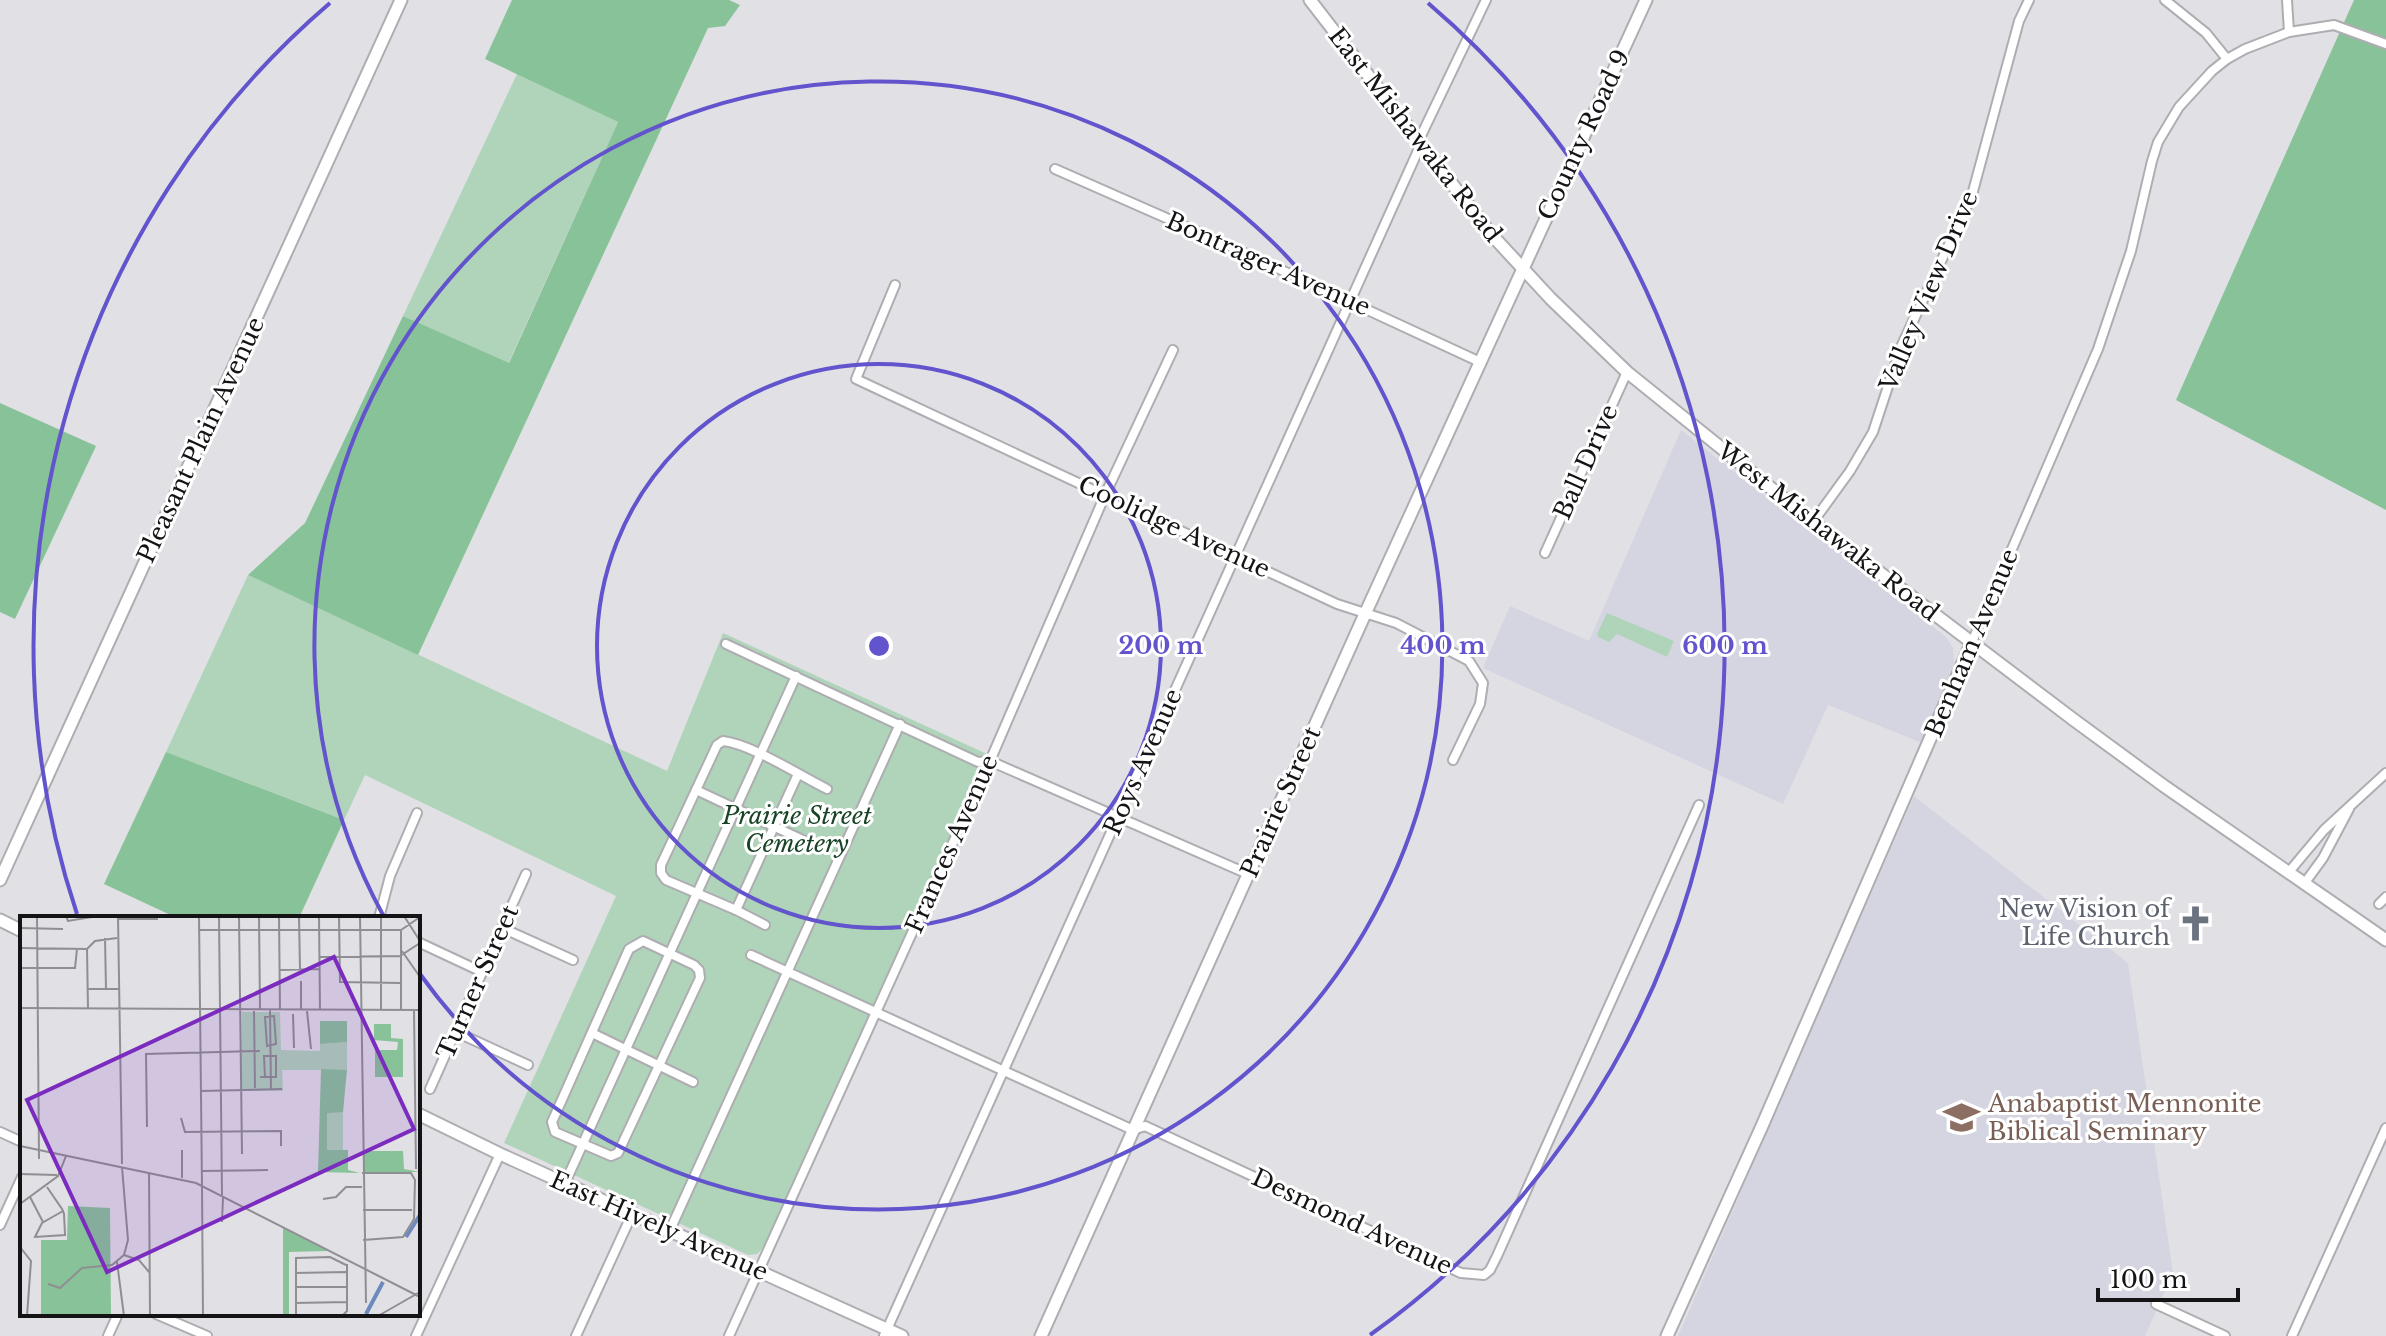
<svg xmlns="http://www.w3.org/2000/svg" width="2386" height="1336" viewBox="0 0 2386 1336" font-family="'Libre Baskerville',serif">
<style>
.built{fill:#d5d5e1}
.green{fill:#b0d4b9}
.forest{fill:#88c298}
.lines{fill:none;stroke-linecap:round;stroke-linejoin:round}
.street-casing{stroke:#adadb2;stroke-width:12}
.secondary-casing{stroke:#adadb2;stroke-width:15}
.street{stroke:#fff;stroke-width:8}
.secondary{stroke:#fff;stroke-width:11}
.ring{fill:none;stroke:#6254cd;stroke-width:4}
.labels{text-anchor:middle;stroke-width:6;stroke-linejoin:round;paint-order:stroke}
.street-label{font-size:24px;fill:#141416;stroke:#fff}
.park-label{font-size:24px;font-style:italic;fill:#184327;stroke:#fff}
.worship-label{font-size:24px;fill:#5b616d;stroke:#fff;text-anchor:end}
.education-label{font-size:24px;fill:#785e54;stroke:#fff;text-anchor:start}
.inset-river{fill:none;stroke:#6c8abd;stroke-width:4}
.inset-road{fill:none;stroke:#8f8e92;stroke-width:2}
.view{fill:#7b2cbf;fill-opacity:0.15;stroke:#7b2cbf;stroke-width:4}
.inset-edge{fill:none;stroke:#141416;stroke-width:4}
.centre{fill:#6254cd;stroke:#fff;stroke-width:4}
.ring-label{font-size:24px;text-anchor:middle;font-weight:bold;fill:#6254cd;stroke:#fff;stroke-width:6;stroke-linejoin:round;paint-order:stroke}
</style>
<rect width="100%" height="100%" fill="#e1e0e5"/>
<g class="built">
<path d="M1681 430 1946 637 1953 648 1954 663 1922 743 1828 705 1783 804 1483 668 1510 606 1589 641Z"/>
<path d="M1914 796 2128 963 2173 1273 2145 1336H1678Z"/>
</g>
<g class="green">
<path d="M517 74 618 122 508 364 403 316Z"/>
<path d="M248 575 667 771 723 633 987 754 763 1248 757 1254 748 1255 504 1143 616 896 365 775 344 820 166 752Z"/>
<path d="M1607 613 1674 641 1667 657 1617 634 1609 642 1598 637 1597 634Z"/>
</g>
<g class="forest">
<path d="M512 0H729L740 5 725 26 708 28 418 655 248 575 305 523 403 316 509 363 618 122 485 59Z"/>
<path d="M2354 0H2386V510L2176 400Z"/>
<path d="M0 403 96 446 15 619 0 612Z"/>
<path d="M166 752 344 820 299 918H177L104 884Z"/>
</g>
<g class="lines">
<defs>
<g id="street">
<path d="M2165 0 2206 33 2227 59"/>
<path d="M2287 0 2289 32"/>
<path d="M1419 140 1486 0"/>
<path d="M1055 169 1223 243 1480 362"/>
<path d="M895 285 856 379 1337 604 1396 623 1469 661 1483 683 1480 704 1453 760"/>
<path d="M1813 522 1850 471 1873 432 1901 347 1972 195 2019 21 2029 0"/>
<path d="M1545 553 1627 372"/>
<path d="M1972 642 2098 349 2131 251 2152 161 2158 142 2179 107 2212 71 2227 59 2245 49 2289 32 2334 25 2386 44"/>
<path d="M726 644 978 762 990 761 1248 874"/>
<path d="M798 774 736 910 666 880 661 873V865L717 745 723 741C751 744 799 775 827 789"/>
<path d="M696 790 803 840"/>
<path d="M2288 873 2324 830 2386 773"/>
<path d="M2304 884 2323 858 2349 809"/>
<path d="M2379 904 2386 897"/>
<path d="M736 910 765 925"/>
<path d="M379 918 390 876 417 813"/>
<path d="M502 928 573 960"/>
<path d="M643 941 694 965 699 970 700 978 618 1153 611 1156 555 1132 552 1122 629 949Z"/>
<path d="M418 942 482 972"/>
<path d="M751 955 1133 1130 1145 1126 1461 1273 1484 1275 1490 1270 1497 1256 1699 805"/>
<path d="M456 1032 528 1065"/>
<path d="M592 1033 693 1082"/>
<path d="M430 1089 526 874"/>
<path d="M0 1132 22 1142"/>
<path d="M565 1183 796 676"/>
<path d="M0 1225 22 1177"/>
<path d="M670 1230 900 724"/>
<path d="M2156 1304 2225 1336"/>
<path d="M156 1314 207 1336"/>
<path d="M108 1336 118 1314"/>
<path d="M416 1336 500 1154"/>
<path d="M576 1336 633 1212"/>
<path d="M729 1336 990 761 1105 495 1173 350"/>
<path d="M884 1336 1421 144"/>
<path d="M2292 1336 2386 1128"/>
</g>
<g id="secondary">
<path d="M1310 0 1490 233 1551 299 1627 372 1813 522 2074 720 2164 786 2386 940"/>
<path d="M0 880 401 0"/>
<path d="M0 920 22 931"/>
<path d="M418 1114 500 1154 902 1336"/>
<path d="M1041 1336 1365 614 1646 0"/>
<path d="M1667 1336 1762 1126 1972 642"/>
</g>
</defs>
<use href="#street" class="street-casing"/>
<use href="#secondary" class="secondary-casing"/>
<use href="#street" class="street"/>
<use href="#secondary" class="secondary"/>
</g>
<g class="ring">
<circle cx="879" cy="646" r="282"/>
<path d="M383 915A564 564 0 1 1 420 974"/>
<path d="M77 914A846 846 0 0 1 330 3M1428 3A846 846 0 0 1 1370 1335"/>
</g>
<defs>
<symbol id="church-bare" viewBox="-9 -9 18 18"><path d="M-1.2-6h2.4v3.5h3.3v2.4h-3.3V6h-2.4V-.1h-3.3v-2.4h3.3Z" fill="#6b7280" stroke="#fff" stroke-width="2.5" paint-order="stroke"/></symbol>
<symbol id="university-bare" viewBox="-9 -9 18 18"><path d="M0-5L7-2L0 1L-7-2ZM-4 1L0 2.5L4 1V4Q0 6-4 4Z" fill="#8d6e63" stroke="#fff" stroke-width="2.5" paint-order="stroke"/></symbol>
</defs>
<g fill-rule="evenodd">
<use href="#church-bare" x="2170" y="898" width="51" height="51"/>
<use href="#university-bare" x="1936" y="1092" width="51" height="51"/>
</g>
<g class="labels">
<g class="street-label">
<text transform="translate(1415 135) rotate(52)" y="8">East Mishawaka Road</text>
<text transform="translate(1584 135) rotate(-65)" y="8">County Road 9</text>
<text transform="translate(1268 264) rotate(24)" y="8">Bontrager Avenue</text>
<text transform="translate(1929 291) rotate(-67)" y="8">Valley View Drive</text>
<text transform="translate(201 440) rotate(-65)" y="8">Pleasant Plain Avenue</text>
<text transform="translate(1586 462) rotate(-66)" y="8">Ball Drive</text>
<text transform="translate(1174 527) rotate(25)" y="8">Coolidge Avenue</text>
<text transform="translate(1828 532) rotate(38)" y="8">West Mishawaka Road</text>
<text transform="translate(1972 643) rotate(-67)" y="8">Benham Avenue</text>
<text transform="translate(1143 762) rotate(-66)" y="8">Roys Avenue</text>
<text transform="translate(1281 802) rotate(-66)" y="8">Prairie Street</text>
<text transform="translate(952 844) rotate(-66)" y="8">Frances Avenue</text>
<text transform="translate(478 982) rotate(-66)" y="8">Turner Street</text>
<text transform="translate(1352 1222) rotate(25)" y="8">Desmond Avenue</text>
<text transform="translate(659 1226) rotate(24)" y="8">East Hively Avenue</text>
</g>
<g class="park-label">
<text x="797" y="824">Prairie Street<tspan x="797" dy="28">Cemetery</tspan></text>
</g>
<g class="worship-label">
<text x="2170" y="917">New Vision of<tspan x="2170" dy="28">Life Church</tspan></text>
</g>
<g class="education-label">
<text x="1988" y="1112">Anabaptist Mennonite<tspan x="1988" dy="28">Biblical Seminary</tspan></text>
</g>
</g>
<g transform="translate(20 916)">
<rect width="400" height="400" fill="#e1e0e5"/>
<path d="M222 96H260L261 134 300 135V128L327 126V154H262L263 175H221ZM307 196H323V234H307Z" fill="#b0d4b9"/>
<path d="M300 105H327V126L300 128ZM354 108H371V122L383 123V161H355V134H377L378 126 354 124ZM301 153 327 154 323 196 307 197V234H328V254L340 257 298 256ZM343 235H383L384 253 400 256H343ZM48 290 90 292 91 400H21V324H47ZM263 312 308 335 269 336V400H263Z" fill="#88c298"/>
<path class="inset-river" d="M386 321 400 299M346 398 363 366"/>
<path class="inset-road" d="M17 0 19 243M46 0 48 5 78 0M98 0 102 248M179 0 182 269M199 0 202 279M219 0 222 238M239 0 240 94M259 0 260 94M279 0 280 53M299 0 300 94M319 0 320 66 381 67M340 0 346 387M361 0V94M384 0 400 25M98 3H138M0 12 43 13M178 14H381L400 1M381 14V94M85 22 86 73M0 32 67 33M67 33 68 93M67 33 75 25 97 22M382 35 400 61M300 41 380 40 400 27M0 52H55L57 33M260 54 300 53M281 65V94M68 73H99M0 92 400 94M250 94 251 174M394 94 396 253M234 95 235 172M287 95 291 133M273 98 274 132M254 100 256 128 247 130 245 101ZM240 161H256V140H244L245 161M181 175 262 173M161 202 165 216 261 215V230M127 211 126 138 240 135M0 230 176 267 400 381M162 234V262M182 255 248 254M129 257 130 400M342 257H391L395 264 394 303 383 321 343 324M0 258 37 259M182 270 183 400M27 271 42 293 43 295 44 298 45 319 15 321 22 307 43 295M10 281 23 306M303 283 316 281 326 271H342M0 288 38 260 46 240M343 294H392M202 306 203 282M0 331 11 345 7 400M104 339 119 344 129 356M97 346 104 400M275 357 326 356M28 368 40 372 62 352 92 349 104 339 108 324 102 251M275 371H326M275 387 327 386M276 400V342L310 341 326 349M322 400 327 395V348M358 400 400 376"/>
<path class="view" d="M314 41 394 213 87 356 7 184Z"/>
<rect width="400" height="400" class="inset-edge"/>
</g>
<circle cx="879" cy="646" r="12" class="centre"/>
<g class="ring-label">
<text x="1161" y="654">200 m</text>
<text x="1443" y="654">400 m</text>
<text x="1725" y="654">600 m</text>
</g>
<path d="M2098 1288v12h140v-12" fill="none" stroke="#141416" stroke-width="4"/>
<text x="2110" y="1288" font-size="24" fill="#141416" stroke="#ffffff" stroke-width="6" paint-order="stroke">100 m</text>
</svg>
